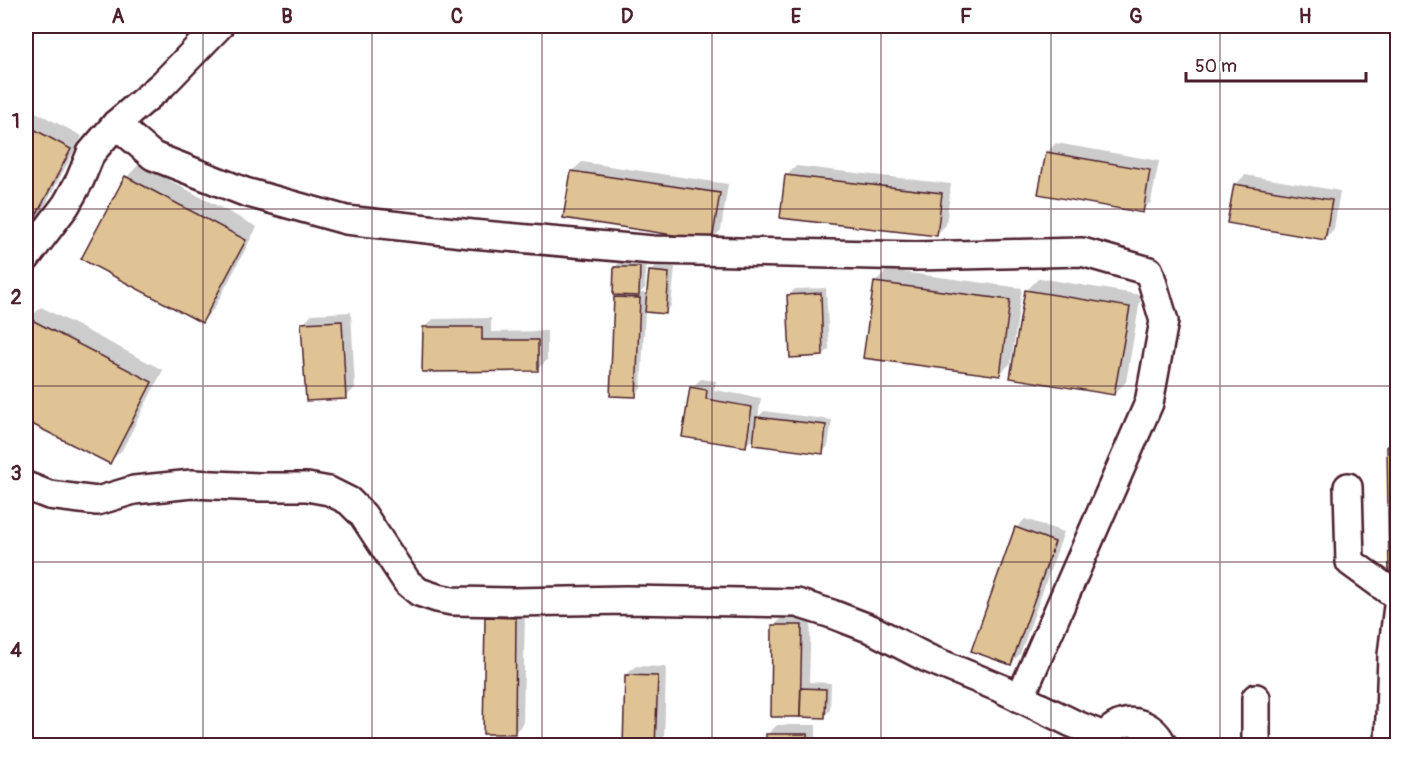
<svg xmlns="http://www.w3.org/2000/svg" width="1423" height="771" viewBox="0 0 1423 771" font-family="Pangolin,sans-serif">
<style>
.shadow{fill:#0003}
.building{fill:#dfc394;stroke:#4a1f2b;stroke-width:1.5}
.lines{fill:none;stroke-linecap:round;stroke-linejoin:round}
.minor-casing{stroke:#4a1f2b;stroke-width:32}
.minor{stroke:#fff;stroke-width:27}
.grid{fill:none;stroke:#4a1f2b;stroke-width:1.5;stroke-opacity:0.55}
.neatline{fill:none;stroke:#4a1f2b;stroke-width:2}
.grid-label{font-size:20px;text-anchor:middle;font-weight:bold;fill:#4a1f2b}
</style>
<rect width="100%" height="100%" fill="#fff"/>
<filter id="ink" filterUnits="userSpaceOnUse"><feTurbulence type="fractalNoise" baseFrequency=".0167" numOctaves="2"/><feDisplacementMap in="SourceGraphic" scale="12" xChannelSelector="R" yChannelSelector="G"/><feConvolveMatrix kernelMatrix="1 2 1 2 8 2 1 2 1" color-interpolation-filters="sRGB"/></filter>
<g filter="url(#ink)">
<g class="shadow">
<path d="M26 107 82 136 39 217 27 229 26 228Z"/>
<path d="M1056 143 1159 161 1151 202 1142 211 1047 152Z"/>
<path d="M582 162 728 184 721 230 712 239 572 171Z"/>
<path d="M139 164 257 227 214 309 202 321 83 258 127 177Z"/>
<path d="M796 166 951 184 946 225 937 234 786 176Z"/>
<path d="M1245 175 1340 191 1334 229 1325 238 1235 185Z"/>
<path d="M621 261 646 262 645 288 640 293H648L650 272 656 266 675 267 671 306 665 312 645 311 641 389 635 395 616 298 620 294 615 267Z"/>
<path d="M887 270 1022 288 1011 363 999 375 875 283Z"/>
<path d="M1039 278 1141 295 1126 382 1114 394 1027 290Z"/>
<path d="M826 288 829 349 823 355 789 295 795 289Z"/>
<path d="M41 307 163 370 122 450 110 462 26 419V326L29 319Z"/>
<path d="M351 312 355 388 346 397 303 324 312 314Z"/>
<path d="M491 318V332L547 331V360L538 369 424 328 433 319Z"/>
<path d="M701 379 716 381 714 390 761 398 758 417 764 411 832 420 828 446 822 453 756 435 746 445 691 388Z"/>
<path d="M1398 438V570L1389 447Z"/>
<path d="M1025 519 1064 532 1020 654 1011 663 1016 528Z"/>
<path d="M496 609H525L523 724 514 733 486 618Z"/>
<path d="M783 616 811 617 809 682 831 683 830 710 824 717 772 715 774 626Z"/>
<path d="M636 666 666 667 664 746H624L626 675Z"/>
<path d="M777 725H816V746H768V734Z"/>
</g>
<g class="building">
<path d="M26 125 71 149 28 231 26 230Z"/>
<path d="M1046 152 1150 170 1143 213 1038 194Z"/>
<path d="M571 171 720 193 712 241 563 218Z"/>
<path d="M785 175 942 193 937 236 780 218Z"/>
<path d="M125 176 246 240 202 323 81 259Z"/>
<path d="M1234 184 1332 200 1325 240 1227 223Z"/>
<path d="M614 267H640L639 296 613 295Z"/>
<path d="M649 271 669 273 666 314 645 312Z"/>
<path d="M874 282 1010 300 1000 376 863 358Z"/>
<path d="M1025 290 1130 307 1114 395 1010 378Z"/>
<path d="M821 293 823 356 790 358 787 295Z"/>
<path d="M614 297 640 298 636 397 610 396Z"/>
<path d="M28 318 152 382 110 464 26 421V323Z"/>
<path d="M342 321 346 399 306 401 301 323Z"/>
<path d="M423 327H482V340H538V371L422 372Z"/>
<path d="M690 387 707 390 706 399 752 407 746 447 682 437Z"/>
<path d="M756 417 826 425 823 454 753 445Z"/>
<path d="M1387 446H1398V572H1389Z"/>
<path d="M1015 527 1055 542 1011 665 971 651Z"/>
<path d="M485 617 516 618 515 734H483Z"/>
<path d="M772 625H802L800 717H771Z"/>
<path d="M625 675 658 676 655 746H623Z"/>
<path d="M801 688 826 689 825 718 800 717Z"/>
<rect x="766" y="734" width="41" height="12"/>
</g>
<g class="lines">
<defs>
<g id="minor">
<path d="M116 124 153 156 245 192 346 220 472 234 653 250 916 256 1082 252 1149 271 1164 321 1149 403 1020 698"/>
<path d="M26 258 66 205 80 180 91 153 116 124 163 84 219 26"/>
<path d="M26 486 49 495 97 501 134 490 192 484 259 487H307L329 491 349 501 363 515 407 582 419 592 437 598 452 601 512 602 626 600 797 603 832 614 871 629 927 658 1000 688 1072 723 1106 737"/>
<path d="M1348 487 1350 562 1398 597"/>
<path d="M1256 698V746"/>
<path d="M1102 746C1105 740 1107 734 1112 729 1131 714 1155 726 1163 746"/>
<path d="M1389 746 1392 655 1398 606"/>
</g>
</defs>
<use href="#minor" class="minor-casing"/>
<use href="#minor" class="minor"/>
</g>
</g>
<path class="grid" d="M203 26V746M372 26V746M542 26V746M712 26V746M881 26V746M1051 26V746M1220 26V746M26 209H1398M26 386H1398M26 562H1398"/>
<rect width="1423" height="771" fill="none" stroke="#fff" stroke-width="66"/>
<path d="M1186 72v9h180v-9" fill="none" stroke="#4a1f2b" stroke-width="3"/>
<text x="1195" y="72" font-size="18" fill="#4a1f2b" stroke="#ffffff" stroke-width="4.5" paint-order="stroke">50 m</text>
<rect x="33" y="33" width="1357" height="705" class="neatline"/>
<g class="grid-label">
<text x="118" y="23">A</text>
<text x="287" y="23">B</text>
<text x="457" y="23">C</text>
<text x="627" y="23">D</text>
<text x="796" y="23">E</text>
<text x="966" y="23">F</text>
<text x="1136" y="23">G</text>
<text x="1305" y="23">H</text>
<text x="16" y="128">1</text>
<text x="16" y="304">2</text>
<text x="16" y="480">3</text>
<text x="16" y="657">4</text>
</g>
</svg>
